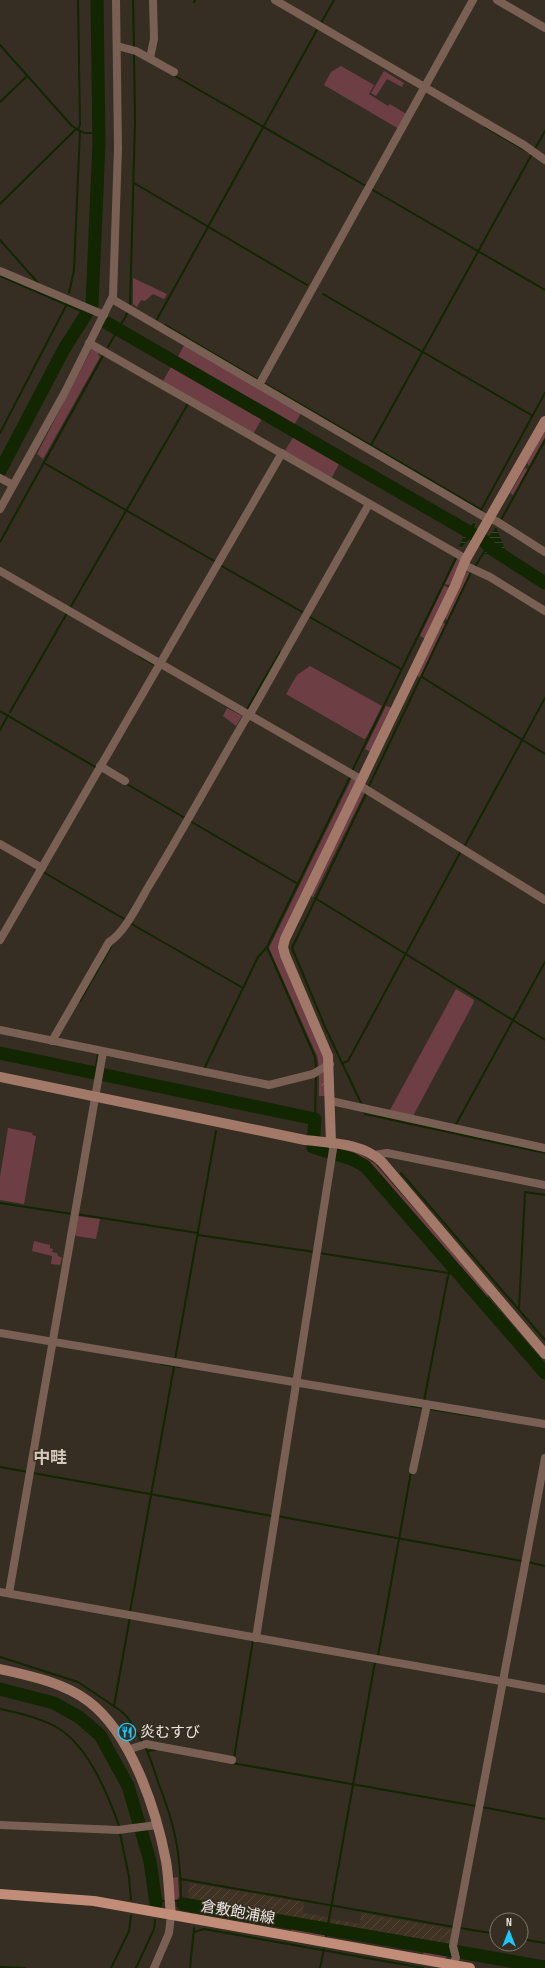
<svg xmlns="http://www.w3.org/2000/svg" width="545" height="1968" viewBox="0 0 545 1968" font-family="'Sofia Sans Condensed','Noto Sans JP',sans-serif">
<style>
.industrial{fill:url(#industrial-furrows)}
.green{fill:#6d3f45}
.park{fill:url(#park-crowns)}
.water{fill:url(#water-rules)}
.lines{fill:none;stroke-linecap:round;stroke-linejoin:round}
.stream{stroke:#112601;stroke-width:2}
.river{stroke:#112601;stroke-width:13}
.street{stroke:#795f54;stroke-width:8}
.secondary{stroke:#a27968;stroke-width:10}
.primary{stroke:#c18d78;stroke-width:10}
.labels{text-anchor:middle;stroke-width:3;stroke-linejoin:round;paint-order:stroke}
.poi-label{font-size:15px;fill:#ece6df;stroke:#362e23;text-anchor:start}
.street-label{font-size:15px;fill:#ece6df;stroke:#362e23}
.quarter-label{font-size:17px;font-weight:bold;fill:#d4c9bb;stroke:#362e23}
</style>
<defs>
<pattern id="industrial-furrows" width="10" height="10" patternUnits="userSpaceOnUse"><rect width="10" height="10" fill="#403323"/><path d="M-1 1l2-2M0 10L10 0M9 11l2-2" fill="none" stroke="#524738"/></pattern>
<pattern id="park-crowns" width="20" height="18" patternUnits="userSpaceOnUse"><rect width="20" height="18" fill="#6d3f45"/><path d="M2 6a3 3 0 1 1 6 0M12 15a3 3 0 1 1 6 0" fill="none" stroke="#825b5f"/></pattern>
<pattern id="water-rules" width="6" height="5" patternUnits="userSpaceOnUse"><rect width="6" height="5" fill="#112601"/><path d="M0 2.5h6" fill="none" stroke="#344626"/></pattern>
</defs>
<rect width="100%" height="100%" fill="#362e23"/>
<g class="industrial">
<path d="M190 1883 304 1902 303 1913 328 1917 326 1924 187 1901Z"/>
<path d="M362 1913 452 1929 449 1948 344 1929V1927L330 1924 331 1919 359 1924Z"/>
</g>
<g class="green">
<path d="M341 66 374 85 369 94 388 106 390 104 406 114 399 129 324 85 331 72Z"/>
<path d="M384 71 404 83 402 87 387 79 376 96 371 93Z"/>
<path d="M133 278 167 294 164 299 153 294 145 301 141 300 137 307 133 304Z"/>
<path d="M184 345 301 413 293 427 177 359Z"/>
<path d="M92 348 99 352 98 355 100 357 43 459 37 454Z"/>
<path d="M172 365 263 417 253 434 163 381Z"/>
<path d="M545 429V437L529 466 527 463Z"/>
<path d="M294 436 340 462 331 479 284 452Z"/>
<path d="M526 468 527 470 513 495 510 493 524 469Z"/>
<path d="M458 557 461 558 453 580 450 585 445 584Z"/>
<path d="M470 572 448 621 445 618 466 573Z"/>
<path d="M444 586 450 588 426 639 420 636Z"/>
<path d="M443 623 446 624 420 678 417 675Z"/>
<path d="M310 666 382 706 366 738 364 739 286 694 297 675Z"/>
<path d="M386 706 392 708 371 752 365 749Z"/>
<path d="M227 708 242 716 236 726 223 716Z"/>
<path d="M352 778 356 781 280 942 326 1063 319 1067 317 1056 269 948Z"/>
<path d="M361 791 365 792 313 897 310 895Z"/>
<path d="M456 989 474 1000 473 1004 413 1116 390 1110Z"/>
<path d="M8 1128 33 1133 32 1135 36 1136 24 1204 0 1200V1177Z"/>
<path d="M338 1148 360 1154 375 1164 488 1292 487 1300 371 1168 357 1158 336 1151Z"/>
<path d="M77 1216 100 1219 96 1239 76 1236 74 1232Z"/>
<path d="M34 1241 50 1245V1248L53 1249 52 1252 57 1253 58 1256 62 1258 60 1265 51 1264 52 1256 32 1251Z"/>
<path d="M178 1877 179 1897 176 1900 174 1898 171 1878Z"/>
<path d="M293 1926 326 1932 325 1937 292 1931 291 1930Z"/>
<path d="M424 1949 449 1955 444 1959 423 1955Z"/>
</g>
<path class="park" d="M326 1072V1096H319V1075Z"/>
<path class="water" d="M475 521V531L487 539 496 527 508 557 505 561 492 554H483L484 544 470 538 461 548 459 547 467 527H470Z"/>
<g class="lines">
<g class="stream">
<path d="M133 0 134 48"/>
<path d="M194 2 195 0"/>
<path d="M321 23 334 0"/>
<path d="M0 45 72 126 84 133H99"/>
<path d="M175 76 366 186"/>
<path d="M0 102 27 76"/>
<path d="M485 127 528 152"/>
<path d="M78 130 80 125 78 0"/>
<path d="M535 149 545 131"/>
<path d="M134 183 307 285"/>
<path d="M371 189 545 290"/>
<path d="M0 204 76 129"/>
<path d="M0 240 39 284"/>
<path d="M0 276 88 314"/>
<path d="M69 293 74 270 80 131"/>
<path d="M323 294 533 416"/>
<path d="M130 308 135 121 134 52"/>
<path d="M156 321 318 28"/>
<path d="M165 325 260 381"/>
<path d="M108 347 128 312"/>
<path d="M264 383 482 510"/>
<path d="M0 433 67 304"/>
<path d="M371 445 532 154"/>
<path d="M44 463 216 562"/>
<path d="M481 510 545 393"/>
<path d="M501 520 545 440"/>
<path d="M0 542 104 354"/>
<path d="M220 565 304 613"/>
<path d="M476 565 484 552"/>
<path d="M70 608 189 402"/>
<path d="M308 616 401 669"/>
<path d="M139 656 156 666"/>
<path d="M422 677 545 754"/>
<path d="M0 711 97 768"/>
<path d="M246 711 280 652"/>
<path d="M10 712 67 613"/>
<path d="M0 730 8 715"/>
<path d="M352 771 457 556"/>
<path d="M125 783 185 818"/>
<path d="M368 788 471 572"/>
<path d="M190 821 298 884"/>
<path d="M464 847 545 698"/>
<path d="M43 872 126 920"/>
<path d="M315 898 545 1040"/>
<path d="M130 923 243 988"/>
<path d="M80 1001 111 947"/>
<path d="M343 1063 348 1061 461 851"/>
<path d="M316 1068 315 1057 267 947 351 775"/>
<path d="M204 1069 258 957 267 947"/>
<path d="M95 1072 98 1055"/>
<path d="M362 1105 325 1027 292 948 367 792"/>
<path d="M364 1111 365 1114 545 1153"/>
<path d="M315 1119 316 1074"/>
<path d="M455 1126 545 962"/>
<path d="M401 1173 545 1340"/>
<path d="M0 1203 72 1214"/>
<path d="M76 1214 198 1233"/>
<path d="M198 1235 315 1252"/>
<path d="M319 1253 449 1273"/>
<path d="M519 1308 525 1192 545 1195"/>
<path d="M175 1360 216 1131"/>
<path d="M161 1364 180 1367"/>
<path d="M424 1401 447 1281 449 1273 455 1269"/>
<path d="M411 1406 424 1408"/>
<path d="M429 1409 480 1417"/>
<path d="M0 1467 28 1472"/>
<path d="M33 1473 272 1516"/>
<path d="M277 1516 522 1561"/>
<path d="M528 1562 545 1566"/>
<path d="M130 1612 174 1367"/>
<path d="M378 1656 411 1472"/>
<path d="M0 1657 78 1682 121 1711 128 1718 143 1743"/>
<path d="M114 1706 130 1617"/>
<path d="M0 1709C20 1713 41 1718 58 1728 89 1747 108 1795 120 1828"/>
<path d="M145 1747C151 1758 154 1770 158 1782 175 1825 181 1854 181 1900L183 1904"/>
<path d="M147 1751 155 1750"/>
<path d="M234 1758 253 1640"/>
<path d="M232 1763 476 1806"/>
<path d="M482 1807 545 1819"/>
<path d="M120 1833 129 1877 131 1900"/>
<path d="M181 1879 454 1927"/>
<path d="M155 1900 165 1901"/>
<path d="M175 1901H182"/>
<path d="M192 1914V1906"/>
<path d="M460 1928 497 1934"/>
<path d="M194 1932 204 1929 423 1968"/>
<path d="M326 1936 375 1662"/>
<path d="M521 1939 545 1943"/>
<path d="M0 1967 25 1968"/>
<path d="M111 1968 129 1931 131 1916"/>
<path d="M136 1968 154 1929 155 1920"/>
<path d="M190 1968 194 1928"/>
<path d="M320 1968 324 1949"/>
</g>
<g class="river">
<path d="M107 323 483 540 492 549 545 583"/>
<path d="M0 471 64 349 92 305 99 143 97 0"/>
<path d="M0 1053 315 1119 313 1147 352 1159 365 1166 545 1373"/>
<path d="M0 1689 54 1703 79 1717 100 1735 128 1786 150 1861 156 1904"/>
<path d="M183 1904 545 1967"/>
</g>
<g class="street">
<path d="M275 0 524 145 545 160"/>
<path d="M497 0 545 28"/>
<path d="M117 46 136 51 174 72"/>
<path d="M150 58 154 39 153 0"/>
<path d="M0 271 104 315"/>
<path d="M112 299 486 518 496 521 545 552"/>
<path d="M89 343 466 559"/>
<path d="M259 385 473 0"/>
<path d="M0 478 13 485"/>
<path d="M0 509 65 392 113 296 118 148 116 0"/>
<path d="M464 565 490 577 545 611"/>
<path d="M0 571 362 780"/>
<path d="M249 716 369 504"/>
<path d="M100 766 125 781"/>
<path d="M359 785 545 900"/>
<path d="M0 844 42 868"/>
<path d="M0 940 282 453"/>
<path d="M0 1030 269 1085 313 1074 330 1064"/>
<path d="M52 1041 109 942C125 933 140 900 150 884 184 828 215 771 248 715"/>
<path d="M331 1101 545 1148"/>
<path d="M374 1155 387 1153 545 1185"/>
<path d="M0 1333 545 1424"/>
<path d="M413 1470 427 1405"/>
<path d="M0 1592 545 1689"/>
<path d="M9 1593 103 1052"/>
<path d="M256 1638 334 1143"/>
<path d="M127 1750 146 1744 232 1760"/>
<path d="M0 1825 118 1830 157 1825"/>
<path d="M154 1968 169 1933 171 1915"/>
<path d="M450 1968 456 1958 453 1946 545 1458"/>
</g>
<g class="secondary">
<path d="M0 1077 305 1140C331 1143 363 1143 382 1162L545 1354"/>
<path d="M331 1143 328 1056 285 955 283 947 285 939 455 586 466 559 545 421"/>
<path d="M0 1669C30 1676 62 1682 88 1701 131 1733 156 1809 166 1861 169 1878 169 1897 171 1915"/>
</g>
<path class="primary" d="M0 1894 94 1901 470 1968"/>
</g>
<defs>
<symbol id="restaurant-ring" viewBox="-11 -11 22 22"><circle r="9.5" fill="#362e23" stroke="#1dc9fc" stroke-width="1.5"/><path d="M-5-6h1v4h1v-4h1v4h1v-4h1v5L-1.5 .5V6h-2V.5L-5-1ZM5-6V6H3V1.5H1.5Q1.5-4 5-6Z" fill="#1dc9fc"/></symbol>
</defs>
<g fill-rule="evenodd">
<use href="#restaurant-ring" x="117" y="1722" width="20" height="20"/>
</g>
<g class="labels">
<g class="poi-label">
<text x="140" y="1737">炎むすび</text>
</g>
<g class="street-label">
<text transform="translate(238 1912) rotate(10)" y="5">倉敷飽浦線</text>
</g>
<g class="quarter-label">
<text x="50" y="1463">中畦</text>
</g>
</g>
<g transform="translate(509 1932)"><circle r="19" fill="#362e23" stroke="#7f786e"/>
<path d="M0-3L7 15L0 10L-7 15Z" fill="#1dc9fc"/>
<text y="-6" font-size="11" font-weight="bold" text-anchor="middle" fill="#ece6df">N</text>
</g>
</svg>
